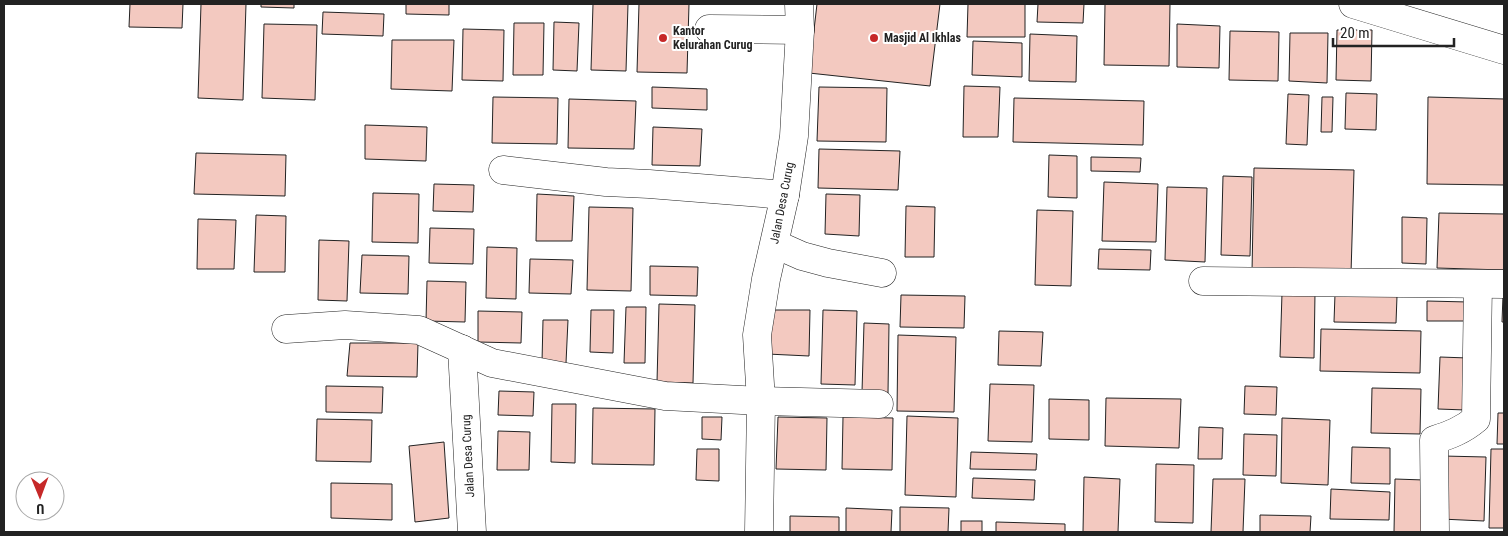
<svg xmlns="http://www.w3.org/2000/svg" width="1508" height="536" viewBox="0 0 1508 536" font-family="'Roboto Condensed',sans-serif">
<style>
.building{fill:#f3c9c0;stroke:#222}
.lines{fill:none;stroke-linecap:round;stroke-linejoin:round}
.minor-casing{stroke:#222;stroke-width:29}
.minor{stroke:#fff;stroke-width:28}
.poi-dot{fill:#c62828;stroke:#fff;stroke-width:2}
.labels{text-anchor:middle;stroke-width:4;stroke-linejoin:round;paint-order:stroke}
.poi-label{font-size:12px;font-weight:bold;fill:#222;stroke:#fff;text-anchor:start}
.street-label{font-size:12px;fill:#222;stroke:#fff}
</style>
<rect width="100%" height="100%" fill="#fff"/>
<g class="building">
<path d="M130 4H183L182 28 129 27Z"/>
<path d="M201 4H246L243 100 198 98Z"/>
<path d="M261 4H294V8L261 7Z"/>
<path d="M406 4H449V15L406 14Z"/>
<path d="M593 4H628L626 71 591 70Z"/>
<path d="M639 4H689L687 73 637 72Z"/>
<path d="M817 4H940L930 86 809 73Z"/>
<path d="M968 4H1025V37H967Z"/>
<path d="M1038 4H1084L1083 23 1037 22Z"/>
<path d="M1105 4H1170L1169 66 1104 65Z"/>
<path d="M323 12 384 14 383 36 322 34Z"/>
<path d="M554 22 579 23 577 71 553 70Z"/>
<path d="M514 23H544L543 75H513Z"/>
<path d="M264 24 317 25 315 100 262 98Z"/>
<path d="M1177 24 1220 26 1219 68 1177 67Z"/>
<path d="M463 29 504 30 503 81 462 80Z"/>
<path d="M1337 30H1372L1371 81 1336 80Z"/>
<path d="M1230 31 1279 32 1278 81 1229 80Z"/>
<path d="M1290 33H1328L1327 83 1289 81Z"/>
<path d="M1030 34 1077 36 1076 82 1029 81Z"/>
<path d="M392 40H454L452 91 391 89Z"/>
<path d="M973 41 1022 43V77L972 75Z"/>
<path d="M964 86 1000 87 998 137H963Z"/>
<path d="M652 87 707 89V110L652 108Z"/>
<path d="M819 87 887 88 886 142 817 141Z"/>
<path d="M1346 93 1377 94 1376 130 1345 129Z"/>
<path d="M1288 94 1309 95 1307 145 1286 144Z"/>
<path d="M493 97 558 98 557 144 492 143Z"/>
<path d="M1322 97H1333L1332 132H1321Z"/>
<path d="M1428 97 1504 99V185L1427 184Z"/>
<path d="M1014 98 1144 101 1143 145 1013 142Z"/>
<path d="M569 99 636 101 634 149 568 148Z"/>
<path d="M365 125 427 127 426 161 365 159Z"/>
<path d="M653 127 702 129 700 166 652 165Z"/>
<path d="M819 149 900 151 898 190 818 188Z"/>
<path d="M196 153 286 155 285 196 194 194Z"/>
<path d="M1049 155 1077 156V198L1048 197Z"/>
<path d="M1091 157 1141 158 1140 172 1091 171Z"/>
<path d="M1254 168 1354 170 1351 274 1252 272Z"/>
<path d="M1223 176 1252 177 1250 256 1221 255Z"/>
<path d="M1104 182 1158 184 1156 242 1102 241Z"/>
<path d="M434 184 474 185 473 212 433 211Z"/>
<path d="M1167 187 1207 188 1205 262 1165 260Z"/>
<path d="M373 193 419 194 418 243 372 242Z"/>
<path d="M537 194 574 196 572 241H536Z"/>
<path d="M826 194 860 195 859 236 825 234Z"/>
<path d="M906 206 935 207 934 257H905Z"/>
<path d="M589 207 633 208 631 291 587 290Z"/>
<path d="M1037 210 1073 211 1071 286 1035 285Z"/>
<path d="M1439 213 1504 214V270L1437 268Z"/>
<path d="M256 215 286 216 285 272H254Z"/>
<path d="M1402 217 1427 218 1426 264 1402 263Z"/>
<path d="M198 219 236 220 234 269H197Z"/>
<path d="M430 228 474 229 473 264 429 263Z"/>
<path d="M319 240 349 241 347 301 318 300Z"/>
<path d="M487 247 517 248 516 299 486 298Z"/>
<path d="M1099 249 1151 250 1150 270 1098 269Z"/>
<path d="M362 255 409 256 408 294 360 293Z"/>
<path d="M530 259 573 260 571 294 529 293Z"/>
<path d="M650 266 698 267 697 296 650 295Z"/>
<path d="M427 281 466 282 465 322 426 321Z"/>
<path d="M1282 293H1315L1314 358 1280 357Z"/>
<path d="M1335 294 1397 296 1396 323 1334 322Z"/>
<path d="M901 295 965 296 964 328 900 327Z"/>
<path d="M1503 295H1504V322H1502Z"/>
<path d="M1427 301 1468 302 1467 321H1427Z"/>
<path d="M659 304 695 305 693 383 657 382Z"/>
<path d="M626 307H646L645 363H624Z"/>
<path d="M591 310H614L613 353 590 352Z"/>
<path d="M768 310H810L809 356 767 354Z"/>
<path d="M823 310 857 311 855 385 821 384Z"/>
<path d="M478 311 522 312 521 343 478 342Z"/>
<path d="M543 320H568L566 363 542 362Z"/>
<path d="M864 323 889 324 888 393 862 392Z"/>
<path d="M1321 329 1421 331 1420 373 1320 371Z"/>
<path d="M999 331 1043 332 1041 366 998 365Z"/>
<path d="M898 335 956 337 954 412 897 411Z"/>
<path d="M350 343H418L417 377 347 376Z"/>
<path d="M1440 357 1468 358 1466 410 1438 409Z"/>
<path d="M990 384 1034 385 1032 442 988 441Z"/>
<path d="M326 386 383 387 382 413 326 412Z"/>
<path d="M1245 386 1277 387 1276 415 1244 414Z"/>
<path d="M1372 388 1421 389 1420 434 1371 433Z"/>
<path d="M499 391 534 392 533 416 498 415Z"/>
<path d="M1106 398 1181 399 1179 448 1105 446Z"/>
<path d="M1049 399 1089 400V440L1049 439Z"/>
<path d="M552 404H576L575 463 551 462Z"/>
<path d="M593 408 655 409 654 465 592 464Z"/>
<path d="M1498 413H1504V444H1497Z"/>
<path d="M907 416 958 418 956 497 905 495Z"/>
<path d="M702 417H722L721 440 702 439Z"/>
<path d="M778 417 827 418 826 470 776 469Z"/>
<path d="M843 417 893 418 892 470 842 469Z"/>
<path d="M1282 418 1330 420 1328 485 1281 483Z"/>
<path d="M317 419 372 420 371 462 316 461Z"/>
<path d="M1199 427 1223 428 1222 459H1198Z"/>
<path d="M498 431 530 432 529 470H497Z"/>
<path d="M1244 434 1277 435 1276 476 1243 475Z"/>
<path d="M444 442 449 518 415 522 409 446Z"/>
<path d="M1352 447 1390 448V484L1351 483Z"/>
<path d="M697 449H719V481L696 480Z"/>
<path d="M1491 449H1504V528H1489Z"/>
<path d="M971 452 1037 454 1036 470 970 469Z"/>
<path d="M1443 456 1486 457 1484 521 1441 519Z"/>
<path d="M1156 464 1194 465 1193 523 1155 522Z"/>
<path d="M1084 477 1120 479 1118 532H1083Z"/>
<path d="M973 478 1035 480 1034 500 972 498Z"/>
<path d="M1213 479H1245L1243 532H1211Z"/>
<path d="M1395 479 1424 480 1423 532H1394Z"/>
<path d="M331 483 392 484V520L331 518Z"/>
<path d="M1331 489 1390 492 1389 520 1330 519Z"/>
<path d="M900 507 949 508 948 532H900Z"/>
<path d="M846 508 892 510 891 532H846Z"/>
<path d="M1260 515 1311 516 1310 532H1260Z"/>
<path d="M790 516 839 517V532H790Z"/>
<rect x="961" y="521" width="21" height="11"/>
<path d="M996 522 1065 524V532H996Z"/>
</g>
<g class="lines">
<defs>
<g id="minor">
<path d="M1353 4 1504 50"/>
<path d="M709 29 800 30"/>
<path d="M503 170 606 182 649 184 785 195"/>
<path d="M775 244 802 256 828 263 882 273"/>
<path d="M1203 281 1504 284"/>
<path d="M286 329 345 325 419 330 492 363 665 396 761 401 879 404"/>
<path d="M462 349 472 532"/>
<path d="M759 532 761 401 757 335 766 279 785 195 794 136 800 30 799 4"/>
<path d="M1435 532 1434 440C1450 435 1463 430 1476 419L1478 284"/>
</g>
</defs>
<use href="#minor" class="minor-casing"/>
<use href="#minor" class="minor"/>
</g>
<g class="poi-dot">
<circle cx="663" cy="38" r="5"/>
<circle cx="874" cy="38" r="5"/>
</g>
<g class="labels">
<g class="poi-label">
<text x="673" y="35">Kantor<tspan x="673" dy="14">Kelurahan Curug</tspan></text>
<text x="884" y="42">Masjid Al Ikhlas</text>
</g>
<g class="street-label">
<text transform="translate(782 203) rotate(-79)" y="4">Jalan Desa Curug</text>
<text transform="translate(468 456) rotate(-93)" y="4">Jalan Desa Curug</text>
</g>
</g>
<rect width="1508" height="536" fill="none" stroke="#222222" stroke-width="10"/>
<g transform="translate(40 496) rotate(179)"><circle r="24" fill="#ffffff" stroke="#a7a7a7"/>
<path d="M0-4L9 19L0 12L-9 19Z" fill="#c62828"/>
<text y="-8" font-size="14" font-weight="bold" text-anchor="middle" fill="#222222">U</text>
</g>
<path d="M1333 38v8h121v-8" fill="none" stroke="#222222" stroke-width="2.5"/>
<text x="1340" y="38" font-size="15" fill="#222222" stroke="#ffffff" stroke-width="4" paint-order="stroke">20 m</text>
</svg>
